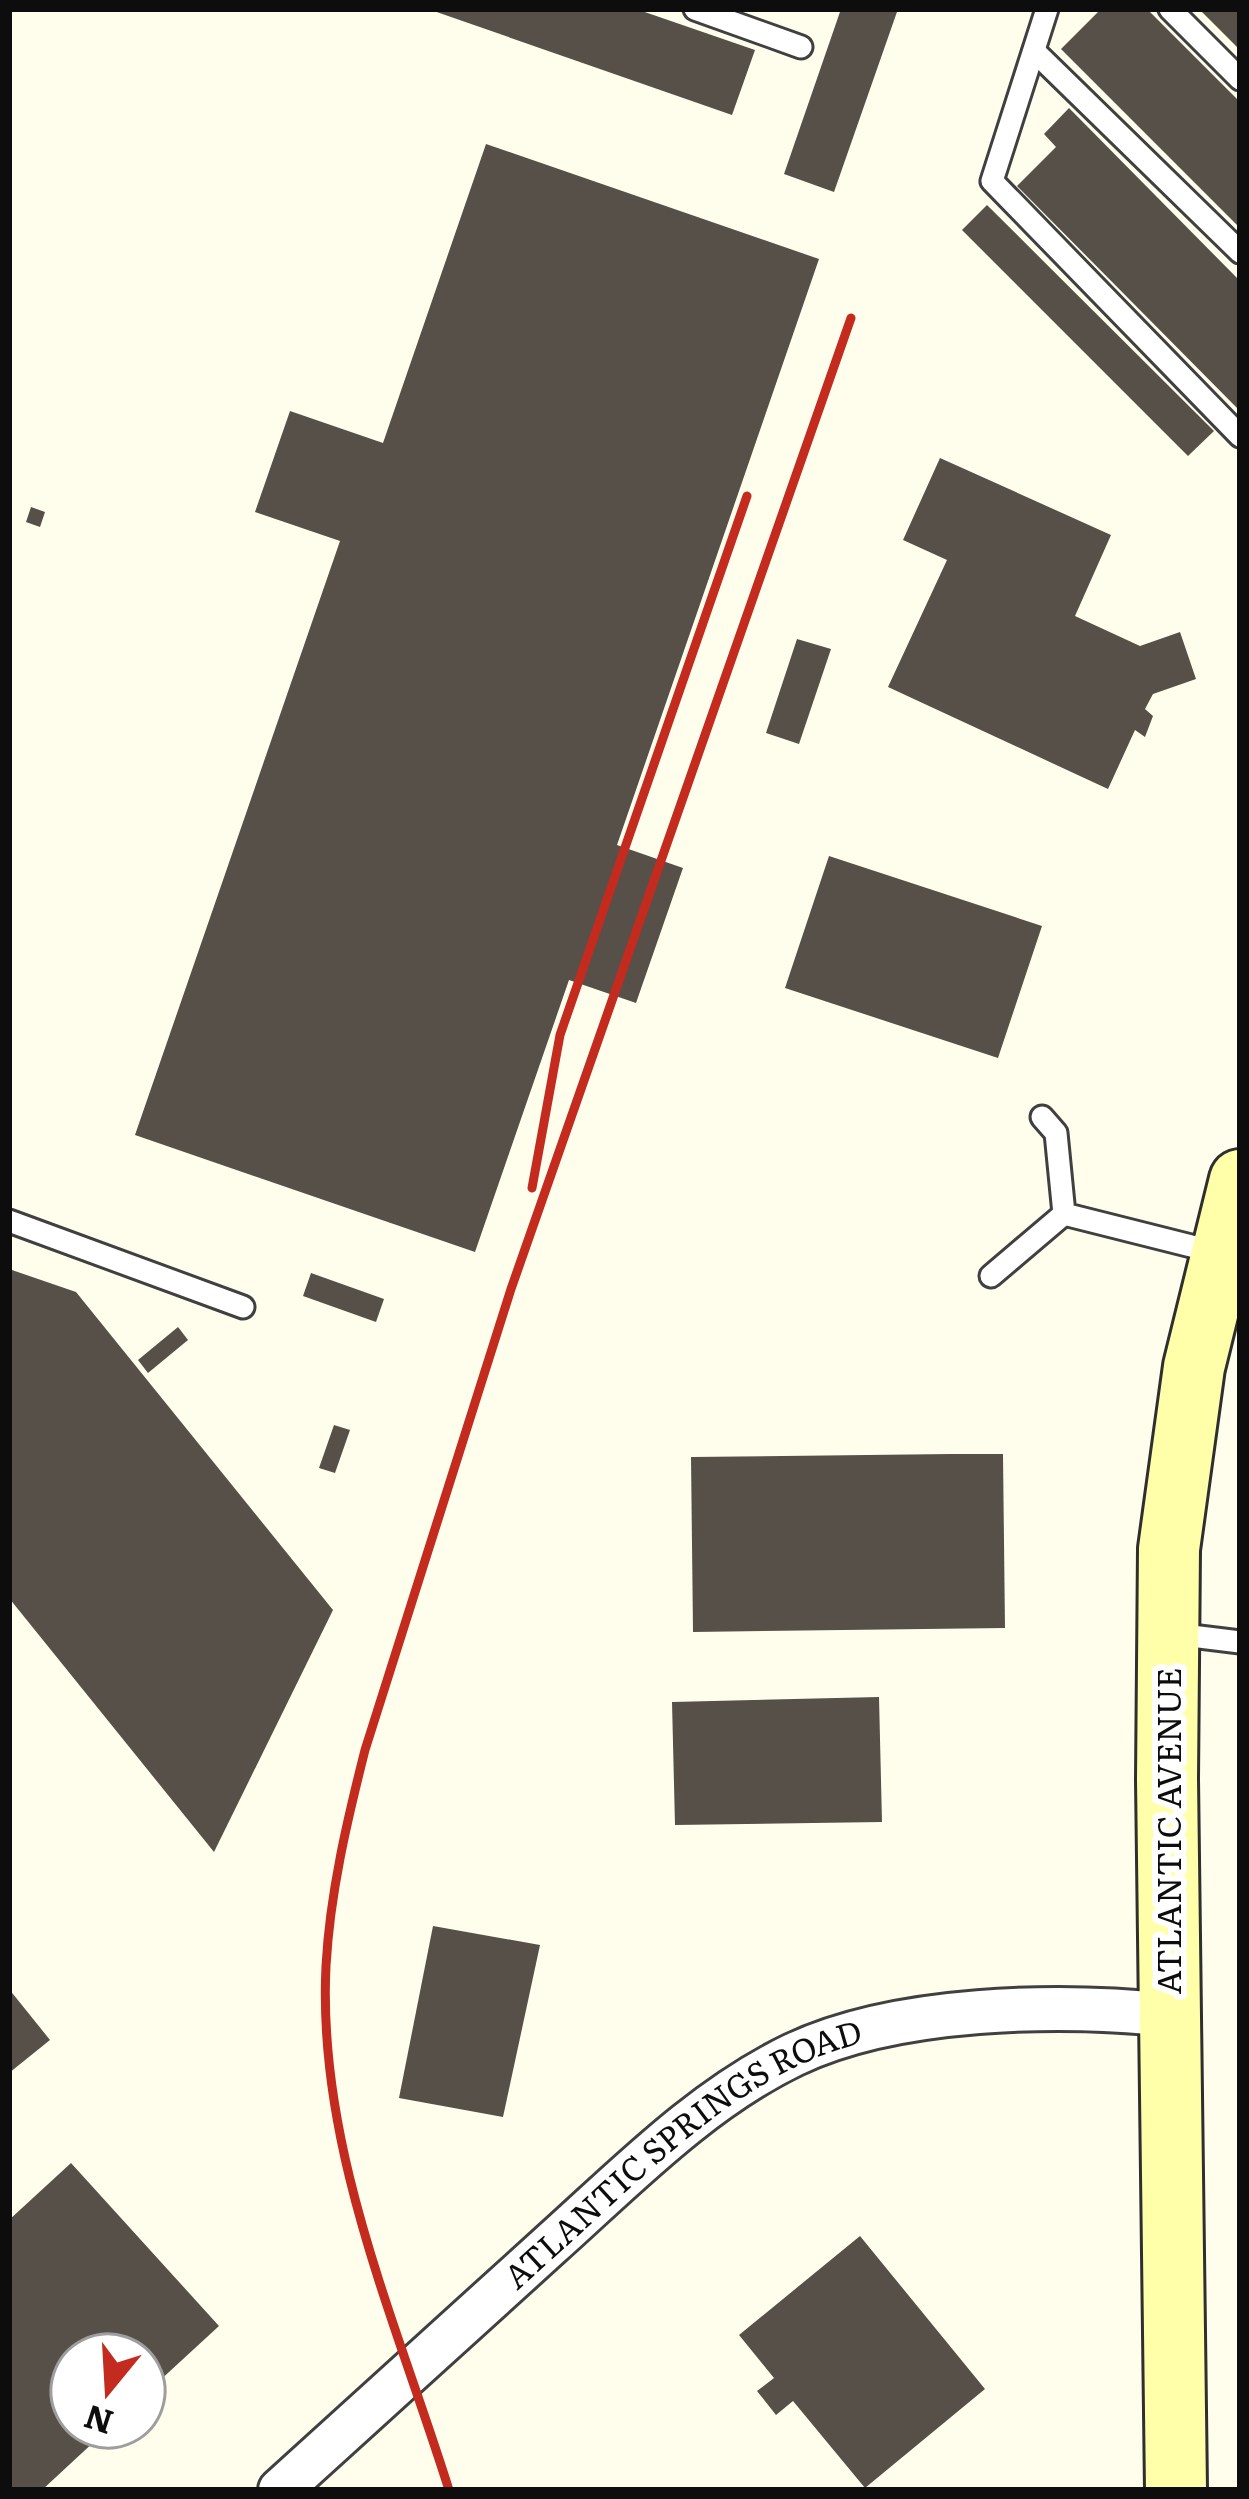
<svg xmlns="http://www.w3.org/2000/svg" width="1249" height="2499" viewBox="0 0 1249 2499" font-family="Literata,serif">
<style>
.building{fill:#565049}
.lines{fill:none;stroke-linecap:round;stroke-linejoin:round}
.lane-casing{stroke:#404040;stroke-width:27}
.street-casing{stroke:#404040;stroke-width:48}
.secondary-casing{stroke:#2f2f2f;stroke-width:66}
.lane{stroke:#fff;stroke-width:21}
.street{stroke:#fff;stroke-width:42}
.secondary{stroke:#feffa8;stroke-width:60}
.rail{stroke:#c32b1f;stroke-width:9}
.labels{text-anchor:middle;stroke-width:12;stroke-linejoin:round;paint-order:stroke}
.street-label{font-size:33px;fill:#0d0d0d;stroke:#fff}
</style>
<rect width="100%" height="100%" fill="#fffeed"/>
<g class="building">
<path d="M428 9H636L755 50 732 115Z"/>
<path d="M841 9H898L834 192 784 174Z"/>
<path d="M1101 9H1147L1240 102V228L1061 49Z"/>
<path d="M1199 9H1240V50Z"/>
<path d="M1069 108 1240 281V411L1017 186 1056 147 1044 134Z"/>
<path d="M486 144 819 259 617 845 683 868 636 1003 569 980 475 1252 135 1135 340 541 255 512 290 411 383 443Z"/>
<path d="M987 205 1214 431 1188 456 962 230Z"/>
<path d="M940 458 1111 535 1075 616 1140 646 1180 632 1196 679 1153 694 1145 709 1153 716 1145 737 1135 730 1108 789 888 687 947 560 903 540Z"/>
<path d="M31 507 45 512 40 527 26 522Z"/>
<path d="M797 639 831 649 799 744 766 733Z"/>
<path d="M829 856 1042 926 998 1058 785 988Z"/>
<path d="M9 1269 76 1292 333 1610 214 1852 9 1598Z"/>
<path d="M311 1273 384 1299 376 1322 303 1296Z"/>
<path d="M178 1327 188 1340 148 1373 138 1360Z"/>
<path d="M334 1425 350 1430 335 1473 319 1468Z"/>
<path d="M951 1454H1003L1005 1628 693 1632 691 1457Z"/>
<path d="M879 1697 882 1822 675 1825 672 1702Z"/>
<path d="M433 1926 540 1945 503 2117 399 2098Z"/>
<path d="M9 1989 50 2040 9 2073Z"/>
<path d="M71 2163 219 2326 144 2395V2355H72V2427H110L42 2490H9V2220Z"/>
<path d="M860 2236 985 2389 865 2488 793 2401 776 2415 757 2391 774 2378 739 2335Z"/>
</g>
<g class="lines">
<defs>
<g id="lane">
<path d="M695 9 801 47"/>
<path d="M1047 9 992 181 1240 436"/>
<path d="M1170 9 1240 79"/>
<path d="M1034 51 1240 252"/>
<path d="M1042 1117 1056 1133 1064 1214 1219 1253"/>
<path d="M9 1221 243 1307"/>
<path d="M991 1276 1064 1214"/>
<path d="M1175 1634 1240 1642"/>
</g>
<g id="street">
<path id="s1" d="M280 2490C370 2408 460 2327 550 2245 626 2177 700 2100 793 2055 895 2006 1059 2003 1170 2015"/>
</g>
<path id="secondary" d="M1176 2490 1167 1779 1169 1549 1194 1367 1240 1180"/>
</defs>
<use href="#lane" class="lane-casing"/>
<use href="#street" class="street-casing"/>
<use href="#secondary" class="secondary-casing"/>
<use href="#lane" class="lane"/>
<use href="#street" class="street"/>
<use href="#secondary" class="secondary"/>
<g class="rail">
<path d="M532 1188 560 1035 747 496"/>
<path d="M449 2490C396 2321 317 2147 326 1966 330 1893 347 1821 365 1750L511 1289 851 318"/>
</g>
</g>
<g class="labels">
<g class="street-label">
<text transform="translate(1169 1831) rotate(-90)" y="12">ATLANTIC AVENUE</text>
<text dy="12" stroke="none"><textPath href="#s1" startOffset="528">ATLANTIC SPRINGS ROAD</textPath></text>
</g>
</g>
<rect width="1249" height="2499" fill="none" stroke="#0d0d0d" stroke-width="24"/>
<g transform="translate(108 2391) rotate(198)"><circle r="57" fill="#ffffff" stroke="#9e9e9e" stroke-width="3"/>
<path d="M0-9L21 45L0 30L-21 45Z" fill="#c32b1f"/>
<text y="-18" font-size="33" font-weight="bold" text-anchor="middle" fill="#0d0d0d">N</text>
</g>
</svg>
